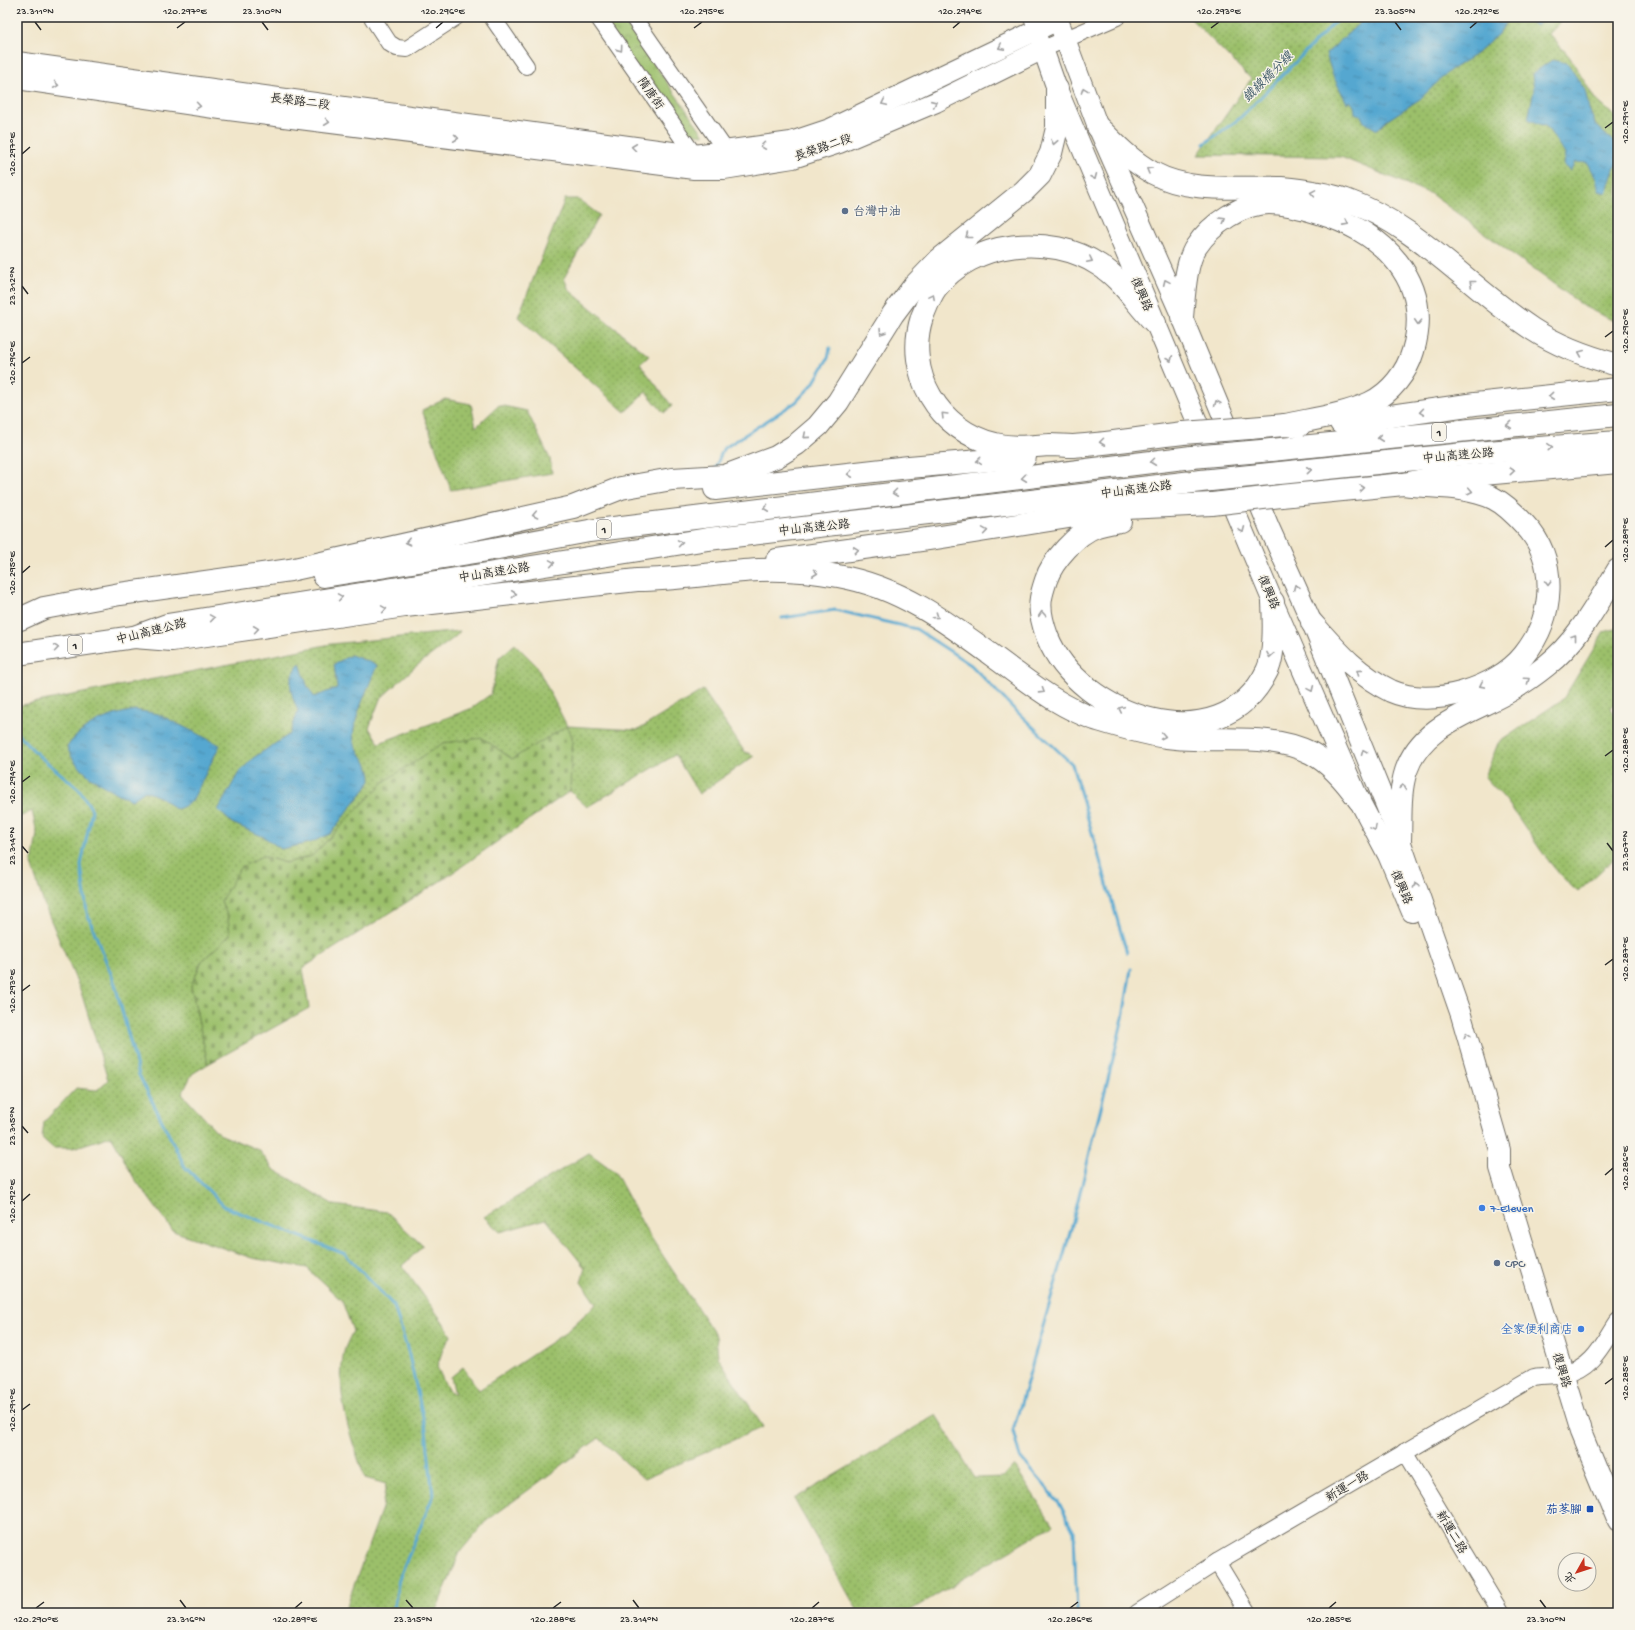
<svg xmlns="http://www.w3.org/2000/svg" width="1635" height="1630" viewBox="0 0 1635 1630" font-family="'Gochi Hand','LXGW WenKai TC',sans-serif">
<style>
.grass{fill:url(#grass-dots);stroke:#63764a}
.cemetery{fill:url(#cemetery-stones);stroke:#63764a}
.park{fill:url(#park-crowns);stroke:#63764a}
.water{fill:url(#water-ripples);stroke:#40697e}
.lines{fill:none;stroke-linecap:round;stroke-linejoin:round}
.stream{stroke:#55a7d0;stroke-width:3}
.minor-casing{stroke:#706c63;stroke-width:18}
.major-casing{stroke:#706c63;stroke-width:22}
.highway-casing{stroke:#706c63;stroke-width:24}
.minor{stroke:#fff;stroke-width:16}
.major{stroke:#fff;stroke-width:20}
.highway{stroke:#fff;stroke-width:22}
.highway-bridge-casing{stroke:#706c63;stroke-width:24;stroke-linecap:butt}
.highway-bridge{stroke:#fff;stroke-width:22}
.oneway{stroke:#a0a0a0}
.ticks{fill:none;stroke:#2b2b2b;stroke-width:1.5}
.service-dot{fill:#5c6f8a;stroke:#f7f3e8;stroke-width:1.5}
.shop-dot{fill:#3f7fe0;stroke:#f7f3e8;stroke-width:1.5}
.transit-dot{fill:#1a4fb4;stroke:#f7f3e8;stroke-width:1.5}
.labels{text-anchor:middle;stroke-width:3;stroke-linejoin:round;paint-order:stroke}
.shield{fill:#f7f3e8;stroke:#686764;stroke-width:1}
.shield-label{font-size:11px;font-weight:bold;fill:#2b2b2b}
.street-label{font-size:12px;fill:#2b2b2b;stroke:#f7f3e8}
.service-label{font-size:12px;fill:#4e5e75;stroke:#f7f3e8;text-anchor:start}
.shop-label{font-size:12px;fill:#366cbe;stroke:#f7f3e8;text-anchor:start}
.transit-label{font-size:12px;fill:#164399;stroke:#f7f3e8;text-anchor:end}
.water-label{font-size:13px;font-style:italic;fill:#3a5665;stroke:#f7f3e8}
.neatline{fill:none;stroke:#2b2b2b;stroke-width:1.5}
.ticks-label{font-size:10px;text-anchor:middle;fill:#2b2b2b}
</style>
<defs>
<pattern id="grass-dots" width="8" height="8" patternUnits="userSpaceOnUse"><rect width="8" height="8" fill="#9bc06a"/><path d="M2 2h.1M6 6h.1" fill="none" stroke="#7f9c57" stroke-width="1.8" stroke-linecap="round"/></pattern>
<pattern id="cemetery-stones" width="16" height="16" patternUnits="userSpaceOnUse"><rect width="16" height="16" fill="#9bc06a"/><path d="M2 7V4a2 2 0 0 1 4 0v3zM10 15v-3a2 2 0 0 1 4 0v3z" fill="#7f9c57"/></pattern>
<pattern id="park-crowns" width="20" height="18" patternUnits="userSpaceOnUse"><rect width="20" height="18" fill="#9bc06a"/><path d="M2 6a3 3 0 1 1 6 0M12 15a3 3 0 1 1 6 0" fill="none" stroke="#7f9c57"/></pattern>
<pattern id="water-ripples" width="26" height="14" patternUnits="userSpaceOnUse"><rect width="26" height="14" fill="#55a7d0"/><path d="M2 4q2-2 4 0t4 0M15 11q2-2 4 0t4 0" fill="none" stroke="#4788a9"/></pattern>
</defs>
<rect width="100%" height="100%" fill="#f7f3e8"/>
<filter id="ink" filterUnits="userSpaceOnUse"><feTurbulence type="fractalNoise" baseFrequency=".025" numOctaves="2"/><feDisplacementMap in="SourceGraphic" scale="8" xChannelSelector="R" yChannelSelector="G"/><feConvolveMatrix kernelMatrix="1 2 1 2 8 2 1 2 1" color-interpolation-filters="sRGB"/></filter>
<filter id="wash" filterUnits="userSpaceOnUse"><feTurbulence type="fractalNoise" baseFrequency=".012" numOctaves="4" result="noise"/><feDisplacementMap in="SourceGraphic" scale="16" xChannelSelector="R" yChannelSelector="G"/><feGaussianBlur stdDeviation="0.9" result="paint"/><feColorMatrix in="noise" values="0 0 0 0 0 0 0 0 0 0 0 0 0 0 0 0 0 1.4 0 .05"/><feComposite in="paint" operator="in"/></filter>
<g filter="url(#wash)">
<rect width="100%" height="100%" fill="#f1e6cb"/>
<g class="grass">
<path d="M1189 17H1565L1549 34 1569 56 1595 99 1618 119V323L1585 307 1431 194 1341 157 1198 155 1251 79Z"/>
<path d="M565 199H578L599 215 564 278 569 290 649 356 640 364 672 406 664 413 646 392 625 412 518 317Z"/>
<path d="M445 399 471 404 476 427 499 405 527 411 550 459 552 473 451 490 422 410Z"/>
<path d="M1618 628V700L1611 708 1618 720V855L1578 892C1550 869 1532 836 1511 807 1504 796 1493 787 1485 777L1498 743 1563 699 1604 632Z"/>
<path d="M460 631 455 637 415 667 380 699 369 728 379 743 470 709 491 694 499 658 515 644 536 665 567 726 638 730 703 690 744 751 754 756 699 794 675 755 587 807 570 791 572 736 532 748 512 759 482 738 385 781 312 856 286 863 262 856 221 901 228 916 230 935 202 961 191 986 208 1064 192 1074 182 1094 219 1134 259 1150 273 1169 334 1205 387 1212 423 1246 402 1266 443 1322 451 1336 443 1349 437 1367 448 1390 455 1394 451 1377 463 1367 479 1390 565 1333 596 1304 581 1282 585 1268 546 1219 500 1232 484 1217 589 1153 615 1172 646 1230 716 1336 718 1357 763 1427 644 1479 599 1438 485 1522 460 1552 435 1613H344L382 1508 386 1484 365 1478C351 1439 336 1398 343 1357 344 1348 349 1339 353 1331L342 1301 307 1268 252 1258 173 1231 134 1178 111 1136 73 1148H53L42 1138 44 1122 76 1088 97 1090 108 1080 81 992 44 904 31 864 34 853 37 833 32 811 17 818V706L331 644Z"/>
<path d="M936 1415 975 1478 1003 1477 1014 1465 1053 1525 906 1613H859L794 1499Z"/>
</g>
<path class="cemetery" d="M567 726 572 736 570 791 445 878 303 968 309 1008 208 1064 191 986 202 961 230 935 228 917 221 901 240 868 262 856 286 863 312 856 385 781 443 743 482 738 512 759Z"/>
<path class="park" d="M601 17H621L704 135 681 132Z"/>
<g class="water">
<path d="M1366 17H1502L1506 23 1498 34 1476 54 1449 71 1420 99 1386 121 1377 130 1364 122 1361 116 1355 113 1354 106 1350 101 1347 103 1333 76 1326 54Z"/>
<path d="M1523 17H1547L1536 26Z"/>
<path d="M1552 60 1567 63 1585 90 1589 109 1596 126 1618 146V162L1616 164 1606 193 1599 191 1596 178 1588 163 1575 162 1570 171 1563 165 1565 154 1547 127 1528 119 1534 90 1532 74Z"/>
<path d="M351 655 377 665C371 682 349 726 354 742 359 757 372 764 371 781L330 834 310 843 281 849 264 837 232 823 218 810 238 774 253 758 290 734 298 711C291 694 285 678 300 663L307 685 314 697 337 688 334 664Z"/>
<path d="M135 710 158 714 220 745 192 801C171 816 175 806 160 797 155 795 150 793 145 791L132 800C107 789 77 774 67 747 84 723 107 716 135 710Z"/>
</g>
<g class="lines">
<g class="stream">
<path d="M1204 144 1239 119 1340 17"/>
<path d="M715 469 723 449 796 402 813 384 828 358 830 348"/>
<path d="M782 618 835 610 916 629 971 665 1012 707 1072 764 1127 953"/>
<path d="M17 733 38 755 79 789 92 810 81 865 87 913 115 984 139 1075 185 1167 225 1207 345 1254 394 1306 408 1351 426 1430 433 1496 399 1579 393 1613"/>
<path d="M1077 1613 1074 1532 1058 1501 1020 1457 1013 1431 1071 1229 1123 1018 1131 969"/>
</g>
</g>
</g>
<g filter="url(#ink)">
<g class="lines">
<defs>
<g id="minor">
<path d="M372 17 389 43 397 48 407 49 456 17"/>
<path d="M492 17 526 66"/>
<path d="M598 17 699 162"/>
<path d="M633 17 726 151 725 160"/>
<path d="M1032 17 1043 49 1117 17"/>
<path d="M1404 1452 1501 1613"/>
<path d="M1217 1562 1248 1613"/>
<path d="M1137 1613 1217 1562 1534 1377C1545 1375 1555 1376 1565 1374 1593 1369 1603 1343 1618 1321"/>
</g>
<g id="major">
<path d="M17 62 694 155 791 142 830 129 1058 20 1098 127 1182 317 1269 527 1312 623 1400 840 1461 1015 1500 1150V1168L1581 1432 1618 1522"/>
<path d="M17 79 221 109 694 169H724L793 158 839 143 936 102 1043 49 1057 89 1273 602 1359 800 1388 855 1412 912"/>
</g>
<g id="highway">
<path d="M1098 127C1115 144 1131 161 1153 173 1192 194 1239 186 1281 188 1302 190 1326 193 1346 200 1418 225 1469 288 1532 329 1558 346 1588 357 1618 365"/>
<path d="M1182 317C1184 298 1185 263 1196 247 1211 224 1242 203 1269 203 1286 203 1303 208 1319 213 1382 232 1434 280 1413 351 1407 372 1391 393 1370 403 1344 415 1313 419 1285 425"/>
<path d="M1155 323C1136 304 1122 279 1099 265 1050 233 973 240 936 288 930 296 926 308 922 317 904 373 939 431 995 444 1014 449 1032 446 1050 445 1058 445 1065 446 1073 446 1109 444 1146 437 1183 433"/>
<path d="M1341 423 1475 404 1618 389"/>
<path d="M1250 428 1285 425 1299 426"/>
<path d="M1261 451 1618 415"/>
<path d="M1270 474 1474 453 1618 442"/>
<path d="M715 489 909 467 1025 457"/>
<path d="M1281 496 1404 484 1428 479 1618 462"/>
<path d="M1120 521C1112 522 1104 524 1097 526 1077 533 1052 561 1046 580 1044 586 1042 592 1041 598 1039 609 1043 625 1047 636 1079 717 1221 766 1267 671 1275 655 1274 620 1273 602"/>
<path d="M777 560 935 538 1125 508 1212 504"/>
<path d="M324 576 482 551 589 531 1192 457"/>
<path d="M20 619 44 608 120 594 290 570 573 507 621 488 672 479 725 476 776 457 797 444 818 426 838 402 893 314 914 286 940 259 1024 191 1040 175 1051 153 1057 128V89"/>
<path d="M1312 623C1337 651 1356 674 1391 691 1431 709 1497 689 1524 655 1554 618 1559 561 1525 525 1516 515 1505 504 1493 498 1465 485 1433 488 1404 484"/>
<path d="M134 637 172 640 405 606 637 580C678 580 718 572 759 570 785 569 813 571 838 576 908 588 961 633 1016 673 1040 691 1066 709 1095 719 1118 726 1143 734 1167 737 1215 744 1267 731 1311 753 1330 763 1347 783 1359 800"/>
<path d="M17 654 134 637 167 625 708 539 1201 481"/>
<path d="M1400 840C1401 818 1399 792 1406 771 1422 723 1475 712 1513 689 1525 682 1536 674 1546 666 1577 642 1598 603 1618 570"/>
</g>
</defs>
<use href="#minor" class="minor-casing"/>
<use href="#major" class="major-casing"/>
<use href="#highway" class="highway-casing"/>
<use href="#minor" class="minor"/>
<use href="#major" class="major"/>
<use href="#highway" class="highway"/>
<defs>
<g id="highway-bridge">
<path d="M1183 433 1250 428"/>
<path d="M1192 457 1261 451"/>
<path d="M1201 481 1270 474"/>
<path d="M1212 504 1281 496"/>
</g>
</defs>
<use href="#highway-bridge" class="highway-bridge-casing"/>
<use href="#highway-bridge" class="highway-bridge"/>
</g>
<defs><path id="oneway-chevron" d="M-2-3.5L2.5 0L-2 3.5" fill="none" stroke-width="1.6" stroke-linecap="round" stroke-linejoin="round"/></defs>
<g class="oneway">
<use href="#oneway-chevron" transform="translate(1001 47) rotate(154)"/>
<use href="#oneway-chevron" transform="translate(620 49) rotate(55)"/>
<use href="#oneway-chevron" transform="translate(56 85) rotate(8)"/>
<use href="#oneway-chevron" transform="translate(1084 90) rotate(-110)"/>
<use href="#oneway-chevron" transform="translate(884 103) rotate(155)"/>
<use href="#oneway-chevron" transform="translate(934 103) rotate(-24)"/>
<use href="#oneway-chevron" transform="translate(198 106) rotate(8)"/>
<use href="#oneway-chevron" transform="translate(327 122) rotate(7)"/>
<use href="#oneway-chevron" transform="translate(456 138) rotate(7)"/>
<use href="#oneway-chevron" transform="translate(1054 142) rotate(101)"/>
<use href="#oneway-chevron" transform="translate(763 146) rotate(172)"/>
<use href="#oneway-chevron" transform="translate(634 147) rotate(-173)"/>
<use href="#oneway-chevron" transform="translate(1149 170) rotate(-150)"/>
<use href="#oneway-chevron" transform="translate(1094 177) rotate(67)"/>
<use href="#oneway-chevron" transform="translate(1313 193) rotate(-170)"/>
<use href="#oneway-chevron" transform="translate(1223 220) rotate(-31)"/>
<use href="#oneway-chevron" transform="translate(1346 223) rotate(28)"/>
<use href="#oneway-chevron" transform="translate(968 236) rotate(142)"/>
<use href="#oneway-chevron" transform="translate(1090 260) rotate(27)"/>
<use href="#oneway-chevron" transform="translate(1166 282) rotate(-114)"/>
<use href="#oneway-chevron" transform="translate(1472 283) rotate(-141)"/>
<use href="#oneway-chevron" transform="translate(932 296) rotate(-62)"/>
<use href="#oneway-chevron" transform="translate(1418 322) rotate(93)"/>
<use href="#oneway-chevron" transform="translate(882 332) rotate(122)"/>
<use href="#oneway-chevron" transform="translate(1581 353) rotate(-157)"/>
<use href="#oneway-chevron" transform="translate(1170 359) rotate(67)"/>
<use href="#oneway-chevron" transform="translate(1551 396) rotate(174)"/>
<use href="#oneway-chevron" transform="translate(1217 403) rotate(-113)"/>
<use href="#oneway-chevron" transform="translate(1422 412) rotate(172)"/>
<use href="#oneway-chevron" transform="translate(944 415) rotate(-135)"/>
<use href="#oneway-chevron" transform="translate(1509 425) rotate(174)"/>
<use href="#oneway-chevron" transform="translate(806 436) rotate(140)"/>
<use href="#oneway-chevron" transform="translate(1380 438) rotate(174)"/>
<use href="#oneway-chevron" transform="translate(1102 442) rotate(173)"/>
<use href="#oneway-chevron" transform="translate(1550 447) rotate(-4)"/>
<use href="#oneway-chevron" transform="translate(979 461) rotate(175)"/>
<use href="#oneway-chevron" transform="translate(1153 462) rotate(173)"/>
<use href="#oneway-chevron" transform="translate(1309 470) rotate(-6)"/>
<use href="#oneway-chevron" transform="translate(1512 471) rotate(-5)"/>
<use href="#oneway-chevron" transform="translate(850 474) rotate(173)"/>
<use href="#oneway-chevron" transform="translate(1024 478) rotate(173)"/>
<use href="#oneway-chevron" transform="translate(1362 488) rotate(-6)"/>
<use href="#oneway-chevron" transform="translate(1470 491) rotate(11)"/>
<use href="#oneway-chevron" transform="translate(895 493) rotate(173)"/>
<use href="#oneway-chevron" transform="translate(766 508) rotate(173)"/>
<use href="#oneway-chevron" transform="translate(535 515) rotate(168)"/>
<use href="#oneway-chevron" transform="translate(1242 530) rotate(67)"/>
<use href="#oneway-chevron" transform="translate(985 531) rotate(-9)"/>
<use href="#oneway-chevron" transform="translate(408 542) rotate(167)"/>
<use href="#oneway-chevron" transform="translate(680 543) rotate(-9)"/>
<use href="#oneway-chevron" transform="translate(856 550) rotate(-8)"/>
<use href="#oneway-chevron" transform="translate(552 563) rotate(-9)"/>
<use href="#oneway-chevron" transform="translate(815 573) rotate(7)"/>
<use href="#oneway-chevron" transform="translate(1548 583) rotate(90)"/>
<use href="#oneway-chevron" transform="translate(1296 587) rotate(-114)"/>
<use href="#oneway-chevron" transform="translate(514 594) rotate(-6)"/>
<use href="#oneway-chevron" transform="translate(340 597) rotate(-9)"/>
<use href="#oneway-chevron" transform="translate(384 609) rotate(-9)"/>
<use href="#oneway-chevron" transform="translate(1042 614) rotate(-95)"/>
<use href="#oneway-chevron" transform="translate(936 616) rotate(34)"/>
<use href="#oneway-chevron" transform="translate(212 618) rotate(-9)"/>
<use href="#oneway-chevron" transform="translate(256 629) rotate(-8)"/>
<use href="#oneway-chevron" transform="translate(1574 637) rotate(-52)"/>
<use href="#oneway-chevron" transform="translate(56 648) rotate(-8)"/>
<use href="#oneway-chevron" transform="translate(1270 655) rotate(100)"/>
<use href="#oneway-chevron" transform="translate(1359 672) rotate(-144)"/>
<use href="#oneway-chevron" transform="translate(1527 680) rotate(-35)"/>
<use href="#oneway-chevron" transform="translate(1482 685) rotate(154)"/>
<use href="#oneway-chevron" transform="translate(1311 689) rotate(66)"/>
<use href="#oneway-chevron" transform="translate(1042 691) rotate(32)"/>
<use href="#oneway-chevron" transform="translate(1121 709) rotate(-155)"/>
<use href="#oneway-chevron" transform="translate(1163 736) rotate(10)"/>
<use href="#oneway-chevron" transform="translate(1364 752) rotate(-112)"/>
<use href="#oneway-chevron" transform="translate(1403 787) rotate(-81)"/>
<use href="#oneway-chevron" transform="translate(1374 828) rotate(62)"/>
<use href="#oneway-chevron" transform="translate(1416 885) rotate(-109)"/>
<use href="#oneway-chevron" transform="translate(1467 1035) rotate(-106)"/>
</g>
</g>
<path class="ticks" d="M35 22 41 30M262 22 268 30M1395 22 1401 30M177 28 185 22M436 28 443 22M694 28 702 22M953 28 960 22M1211 28 1219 22M1470 28 1477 22M1605 128 1613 122M22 154 30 147M22 286 28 294M1605 337 1613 331M22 363 30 357M1605 547 1613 540M22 573 30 566M1605 756 1613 750M22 782 30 776M1607 843 1613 851M22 846 28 853M1605 965 1613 959M22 991 30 985M22 1126 28 1133M1605 1175 1613 1168M22 1201 30 1194M1605 1384 1613 1378M22 1410 30 1404M180 1600 186 1608M406 1600 413 1608M633 1600 639 1608M1540 1600 1546 1608M36 1608 44 1602M295 1608 302 1602M553 1608 561 1602M812 1608 819 1602M1070 1608 1078 1602M1329 1608 1336 1602"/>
<g class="service-dot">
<circle cx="845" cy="211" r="4"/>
<circle cx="1497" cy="1263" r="4"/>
</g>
<g class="shop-dot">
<circle cx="1482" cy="1208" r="4"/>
<circle cx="1581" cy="1329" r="4"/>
</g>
<rect class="transit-dot" x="1586" y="1505" width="8" height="8" rx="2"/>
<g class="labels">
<g class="shield">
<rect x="1432" y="423" width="14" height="18" rx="3"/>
<rect x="597" y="520" width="14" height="18" rx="3"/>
<rect x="68" y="636" width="14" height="18" rx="3"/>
</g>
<g class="shield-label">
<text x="1439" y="436">1</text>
<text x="604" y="533">1</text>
<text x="75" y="649">1</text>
</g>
<g class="street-label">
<text transform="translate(651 93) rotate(55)" y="4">隋唐街</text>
<text transform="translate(300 101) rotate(7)" y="4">長榮路二段</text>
<text transform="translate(823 147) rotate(-19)" y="4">長榮路二段</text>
<text transform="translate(1142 294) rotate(67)" y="4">復興路</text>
<text transform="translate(1458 455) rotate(-5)" y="4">中山高速公路</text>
<text transform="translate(1136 489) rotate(-7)" y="4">中山高速公路</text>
<text transform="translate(814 527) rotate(-6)" y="4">中山高速公路</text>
<text transform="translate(494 572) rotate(-9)" y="4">中山高速公路</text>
<text transform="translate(1269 592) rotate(67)" y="4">復興路</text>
<text transform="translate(151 631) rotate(-14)" y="4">中山高速公路</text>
<text transform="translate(1402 887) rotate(67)" y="4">復興路</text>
<text transform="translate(1562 1370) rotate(73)" y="4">復興路</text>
<text transform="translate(1347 1486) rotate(-31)" y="4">新運一路</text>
<text transform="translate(1452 1532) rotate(59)" y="4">新運二路</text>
</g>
<g class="service-label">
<text x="853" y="215">台灣中油</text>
<text x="1505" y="1267">CPC</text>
</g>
<g class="shop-label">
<text x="1490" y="1212">7-Eleven</text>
<text x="1573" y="1333" text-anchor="end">全家便利商店</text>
</g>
<g class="transit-label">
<text x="1582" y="1513">茄苳腳</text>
</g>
<g class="water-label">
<text transform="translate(1267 76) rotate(-45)" y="5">鐵線橋分線</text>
</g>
</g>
<rect width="1635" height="1630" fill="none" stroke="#f7f3e8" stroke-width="44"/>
<g transform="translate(1577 1572) rotate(231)"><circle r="19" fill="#f7f3e8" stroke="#a5a39c"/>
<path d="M0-3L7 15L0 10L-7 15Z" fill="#c8321e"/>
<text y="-6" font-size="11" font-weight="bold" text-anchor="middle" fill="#2b2b2b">北</text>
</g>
<rect x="22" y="22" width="1591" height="1586" class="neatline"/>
<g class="ticks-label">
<text x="35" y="14">23.311°N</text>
<text x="185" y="14">120.297°E</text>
<text x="262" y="14">23.310°N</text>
<text x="443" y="14">120.296°E</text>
<text x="702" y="14">120.295°E</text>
<text x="960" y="14">120.294°E</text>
<text x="1219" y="14">120.293°E</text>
<text x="1395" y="14">23.305°N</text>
<text x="1477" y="14">120.292°E</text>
<text transform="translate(1624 122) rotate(-90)" y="4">120.291°E</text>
<text transform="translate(11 154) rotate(-90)" y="4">120.297°E</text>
<text transform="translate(11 286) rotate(-90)" y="4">23.312°N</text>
<text transform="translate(1624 331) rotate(-90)" y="4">120.290°E</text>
<text transform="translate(11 363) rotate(-90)" y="4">120.296°E</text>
<text transform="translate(1624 540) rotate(-90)" y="4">120.289°E</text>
<text transform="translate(11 573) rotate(-90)" y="4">120.295°E</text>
<text transform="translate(1624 750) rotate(-90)" y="4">120.288°E</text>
<text transform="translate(11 782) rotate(-90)" y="4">120.294°E</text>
<text transform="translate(11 846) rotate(-90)" y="4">23.314°N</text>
<text transform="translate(1624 851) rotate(-90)" y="4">23.307°N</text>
<text transform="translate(1624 959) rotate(-90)" y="4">120.287°E</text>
<text transform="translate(11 991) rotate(-90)" y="4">120.293°E</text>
<text transform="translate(11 1126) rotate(-90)" y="4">23.315°N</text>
<text transform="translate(1624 1168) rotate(-90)" y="4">120.286°E</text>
<text transform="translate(11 1201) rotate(-90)" y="4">120.292°E</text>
<text transform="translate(1624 1378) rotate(-90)" y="4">120.285°E</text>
<text transform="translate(11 1410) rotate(-90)" y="4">120.291°E</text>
<text x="36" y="1622">120.290°E</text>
<text x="186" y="1622">23.316°N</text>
<text x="295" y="1622">120.289°E</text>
<text x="413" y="1622">23.315°N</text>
<text x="553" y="1622">120.288°E</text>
<text x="639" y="1622">23.314°N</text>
<text x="812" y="1622">120.287°E</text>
<text x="1070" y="1622">120.286°E</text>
<text x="1329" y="1622">120.285°E</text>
<text x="1546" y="1622">23.310°N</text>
</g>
</svg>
